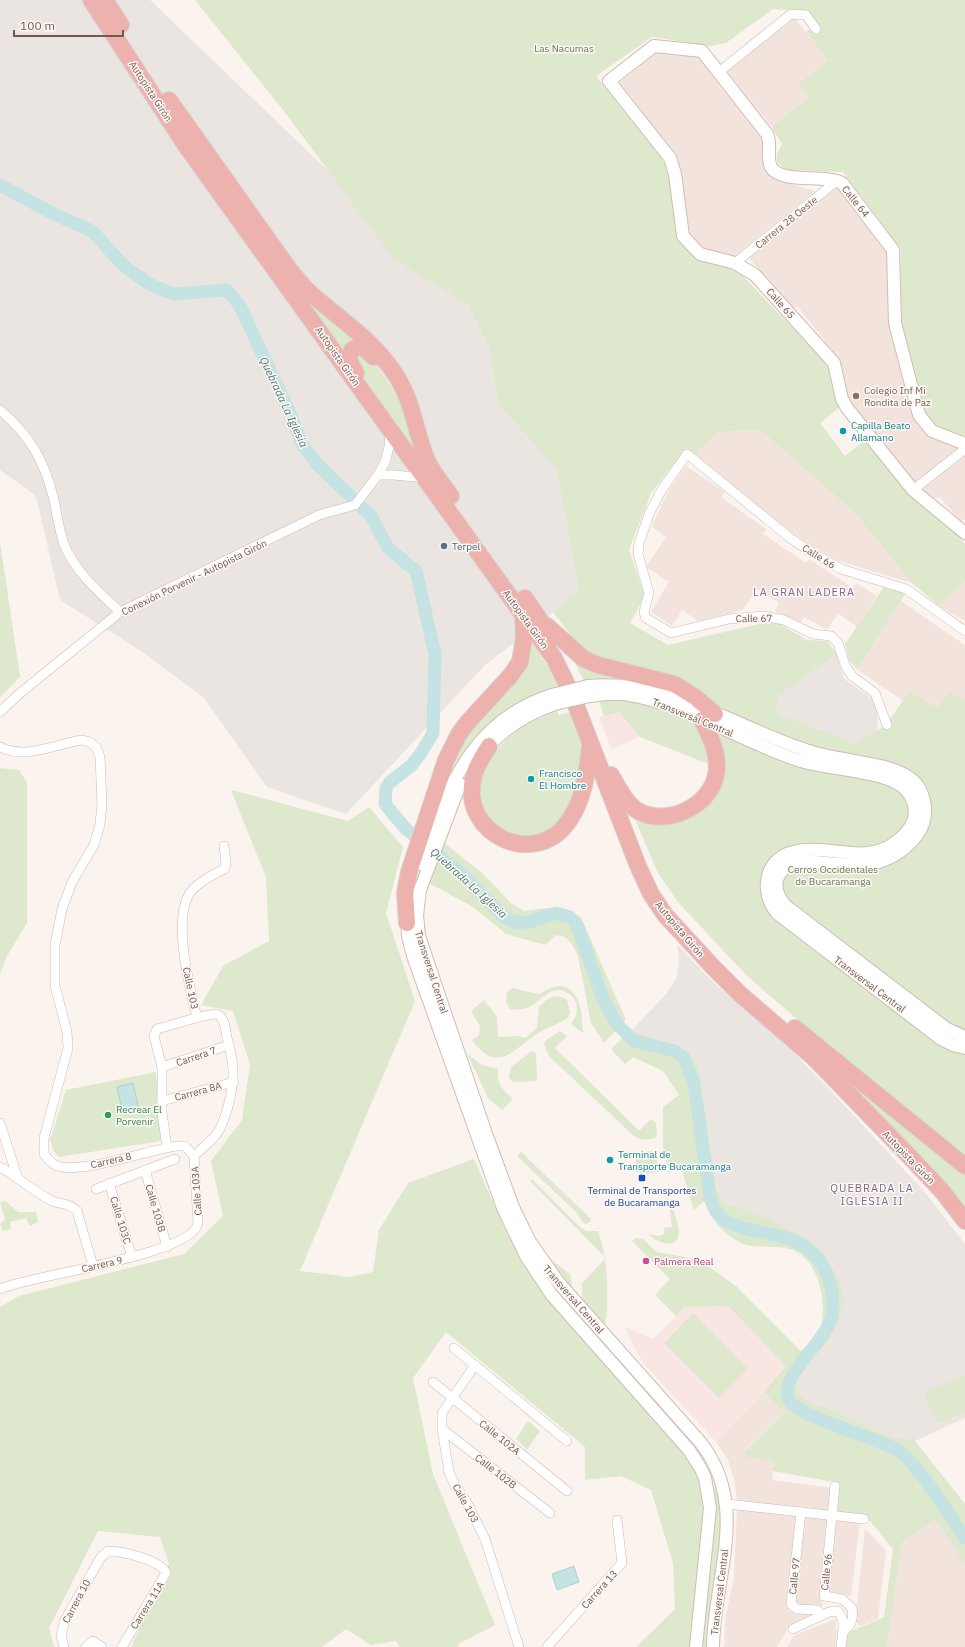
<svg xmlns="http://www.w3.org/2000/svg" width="965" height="1647" viewBox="0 0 965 1647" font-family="'IBM Plex Sans',sans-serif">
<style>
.residential{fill:#f2e4dd}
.commercial{fill:#f9e6e3}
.industrial{fill:#ebe5e2}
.green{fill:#dde8cd}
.water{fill:#c4e3e2;stroke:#abd3d2}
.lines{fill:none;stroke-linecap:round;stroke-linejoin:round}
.river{stroke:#c4e3e2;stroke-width:13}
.street-casing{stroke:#ccbab4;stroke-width:10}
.secondary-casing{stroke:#d1bcb4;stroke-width:14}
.highway-casing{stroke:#d8d0cf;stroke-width:18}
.street{stroke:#fff;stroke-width:9}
.secondary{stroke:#fff;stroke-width:12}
.highway{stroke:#edb2ad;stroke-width:16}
.secondary-bridge-casing{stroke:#d1bcb4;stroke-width:14;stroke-linecap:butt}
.secondary-bridge{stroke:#fff;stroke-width:12}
.education-dot{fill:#8d6e63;stroke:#fdf8f4;stroke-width:1.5}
.culture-dot{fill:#0f9aa8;stroke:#fdf8f4;stroke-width:1.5}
.service-dot{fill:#5c6f8a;stroke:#fdf8f4;stroke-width:1.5}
.leisure-dot{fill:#2e9e5b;stroke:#fdf8f4;stroke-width:1.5}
.transit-dot{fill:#1a4fb4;stroke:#fdf8f4;stroke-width:1.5}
.hotel-dot{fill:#d1479c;stroke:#fdf8f4;stroke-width:1.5}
.labels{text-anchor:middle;stroke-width:3;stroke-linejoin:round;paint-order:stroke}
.park-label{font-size:10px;fill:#61784c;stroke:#fdf8f4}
.street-label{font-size:10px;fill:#745852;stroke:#fdf8f4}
.education-label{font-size:10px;fill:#785e54;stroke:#fdf8f4;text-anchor:start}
.culture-label{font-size:10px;fill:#0d838f;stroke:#fdf8f4;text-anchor:start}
.service-label{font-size:10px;fill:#4e5e75;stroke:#fdf8f4;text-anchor:start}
.leisure-label{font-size:10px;fill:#27864d;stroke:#fdf8f4;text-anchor:start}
.transit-label{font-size:10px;fill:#164399;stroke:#fdf8f4}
.hotel-label{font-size:10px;fill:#b23c85;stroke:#fdf8f4;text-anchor:start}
.water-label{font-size:11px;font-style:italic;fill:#477776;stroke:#fdf8f4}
.neighbourhood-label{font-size:11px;letter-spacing:1px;fill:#7c6b8f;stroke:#fdf8f4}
</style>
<rect width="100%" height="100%" fill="#fbf3ee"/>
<g class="residential">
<path d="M793 16 828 60 799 83 809 97 772 127 726 70Z"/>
<path d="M661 49 701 56 762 133 763 163 773 178 815 191 735 256 702 250 688 234 677 158 618 84Z"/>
<path d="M838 186 888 249 890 331 913 419 929 437 959 447 913 484 847 400 840 360 798 307 793 309 748 257Z"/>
<path d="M760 430 856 514 912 583 835 560 789 531 695 455 717 432Z"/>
<path d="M965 453V519L961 522 939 496 933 500 922 487Z"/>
<path d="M686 466 725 492 722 498 766 529 763 534 806 563 809 559 853 588 856 583 877 596 857 627 838 613 827 630 804 617 800 624 775 611 779 603 757 589 743 610 698 621 682 610 672 626 651 612 669 582 646 567 666 537 652 527 668 491Z"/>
<path d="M965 581V621L939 606Z"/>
<path d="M901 601 965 645V700L949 691 938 709 909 692 903 701 857 669Z"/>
<path d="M763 1392 785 1413 745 1450 774 1461 772 1480 832 1488 829 1512 737 1502 734 1479 728 1460 716 1442Z"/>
<path d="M737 1507 799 1514 789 1610 814 1613 790 1625 777 1647H724L725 1619 734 1578Z"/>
<path d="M803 1515 830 1518 822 1607 795 1605Z"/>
<path d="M835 1519 860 1522 851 1596 826 1593Z"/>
<path d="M935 1520 965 1564V1647H887L902 1541Z"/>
<path d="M865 1529 886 1550 878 1619 860 1626 855 1621Z"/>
<path d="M836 1619 837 1647H787L794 1635Z"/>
</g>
<g class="commercial">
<path d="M619 712 640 737 611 749 599 717Z"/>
<path d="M728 1306 786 1366 716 1442 644 1364 634 1347 624 1326 653 1339 685 1307Z"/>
</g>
<g class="industrial">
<path d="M0 0H150L468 305 490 349 498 404 557 470 579 593 485 665 346 814 267 787 204 698 141 651 60 600 36 496 0 470Z"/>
<path d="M837 654 844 679 876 701 878 731 856 744 777 713 778 696Z"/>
<path d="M677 944 708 977 793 1052 831 1091 923 1190 965 1244V1418L915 1441 885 1435 840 1413 807 1401 800 1395 797 1387 798 1374 828 1342 841 1317 809 1239 764 1217 725 1203 717 1190 700 1076 695 1060 681 1050 632 1030 667 993 677 977 679 959Z"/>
</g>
<g class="green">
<path d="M195 0H965V436L951 433 940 428 930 420 924 409 900 320 901 249 843 172 790 170 784 169 777 162V154L782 144 772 127 809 97 798 84 828 60 806 32 818 23 808 11 773 9 726 43 710 46 652 37 596 76 656 150 665 164 670 180 677 237 696 258 738 271 831 368 841 406 820 423 845 456 866 439 910 496 951 529 965 544V581L939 606 912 583 856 514 760 430 717 432 695 455 686 448 651 493 629 550 645 596 630 623 668 645 759 624 778 623 807 640 827 641 837 654 778 696 777 713 856 744 886 725 909 692 938 708 949 691 965 700V1156L839 1055 747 976 678 902 658 873 633 815 654 821 712 796 714 733 720 707 676 679 596 657 579 646 553 612 579 592 557 470 498 404 490 349 468 305 393 258 283 110Z"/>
<path d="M305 299 360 340 346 357Z"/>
<path d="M356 354 368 356 405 407 427 467 405 443 354 359Z"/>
<path d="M0 542 20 677 0 697Z"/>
<path d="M884 587 906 593 857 669 849 660 845 644Z"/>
<path d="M529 637 550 670 558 688 538 694 522 702 468 750 455 767 443 791 457 746Z"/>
<path d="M573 659 655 683 618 680 584 681Z"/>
<path d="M613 699 658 705 697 723 704 734 711 765 640 737 619 712 604 716 599 701Z"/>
<path d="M557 711 559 715 572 712 580 735 582 748 578 785 563 820 542 835 515 838 494 827 480 805 479 776 488 758 507 739 528 723Z"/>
<path d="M0 768 19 770 27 783V923L7 956 0 973Z"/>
<path d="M231 790 348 821 369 807 403 847 386 913 415 1001 300 1271 350 1277 373 1272 379 1230 408 1183 474 1159 504 1227 524 1266 545 1296 678 1442 702 1482 705 1503 693 1647H636L675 1609 673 1563 651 1490 621 1476 585 1480V1447L446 1332 413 1378 433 1474 495 1625 460 1643 457 1647H400L396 1641 371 1645 346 1629 322 1647H131L169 1564 160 1537 98 1531 49 1628 54 1647H0V1307L19 1296 184 1254 223 1216 211 1161 242 1120 250 1065 233 1011 201 1005 223 966 269 941 266 877Z"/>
<path d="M442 841 483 874 511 903 524 911C548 907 560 905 581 917L626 1020 604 1043 591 1023 578 956 572 944 565 937 556 935 545 945 506 934 473 907 427 882Z"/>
<path d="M562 986C583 992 581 1015 583 1033L571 1024C574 1020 577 1016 577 1010 577 1004 575 998 569 994 553 982 542 1000 529 1007 522 1010 517 1010 510 1009L506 1001 507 992 513 988 538 994 553 987Z"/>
<path d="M554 996 562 997 567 1000 570 1012 568 1018C559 1024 548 1027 538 1033 512 1050 498 1075 472 1040L479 1035 480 1026 471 1011 484 1000 497 1017 498 1037 518 1036 525 1038 537 1028 539 1007 546 1000Z"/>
<path d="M632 1030 681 1050 695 1060 700 1076 717 1190 725 1203 764 1217 809 1239 825 1254 839 1279 843 1298 841 1317 828 1342 798 1374 797 1387 800 1395 807 1401 840 1413 885 1435 915 1441 965 1504V1564L935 1520 902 1541 887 1647H846L847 1633 884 1617 893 1549 867 1517 837 1513 840 1483 773 1471 774 1461 746 1457 745 1451 785 1413 763 1392 786 1366 728 1306 685 1307 676 1316 655 1295 670 1279 632 1241 635 1238 643 1239 657 1252 700 1260 737 1287 801 1351C809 1344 818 1336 821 1325 827 1300 818 1260 793 1250 778 1245 762 1248 747 1245 729 1240 708 1219 705 1200L694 1210 680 1164 669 1174 663 1147V1107L679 1095 663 1071 633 1057 625 1064 611 1049Z"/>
<path d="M560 1031 567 1036 555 1048 639 1131 651 1119 656 1123 657 1136 655 1138 642 1140 635 1137 549 1056 544 1044 546 1040Z"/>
<path d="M814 1049 965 1172V1212Z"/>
<path d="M532 1051 536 1053 537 1081 512 1082 509 1077 511 1067Z"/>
<path d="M467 1054 482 1065 498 1069C497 1085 502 1089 513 1099L502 1110 488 1098Z"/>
<path d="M156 1072 161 1141 59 1157 53 1150 50 1140 66 1090Z"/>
<path d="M655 1151 659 1172 640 1174 636 1169 635 1152Z"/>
<path d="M521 1152 591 1219 590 1222 586 1224 582 1222 577 1213 517 1156Z"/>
<path d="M532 1179 581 1228 587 1231H598C609 1262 608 1292 606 1325L582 1300V1283L606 1258 530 1181Z"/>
<path d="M5 1201 18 1212H36L38 1222 30 1226 26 1218 10 1222 11 1229 3 1231 0 1224 5 1219 0 1202Z"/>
<path d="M671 1202C673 1211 679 1223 679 1232 678 1252 656 1242 648 1234L659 1236 664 1234V1228L672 1227 669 1203Z"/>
<path d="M550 1259 570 1274 573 1290Z"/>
<path d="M693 1313 748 1369 719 1398 664 1343Z"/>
<path d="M965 1375V1412L937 1423 924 1392Z"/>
<path d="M528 1421 540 1431 527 1450 516 1439Z"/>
<path d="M714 1482 718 1496 723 1525 708 1647H701L706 1581 716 1511Z"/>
</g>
<g class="water">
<path d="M133 1083 139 1110 123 1113 117 1087Z"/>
<path d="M574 1566 579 1582 557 1590 552 1574Z"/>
</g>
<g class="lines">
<path class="river" d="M0 185 54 214 92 231 125 267 151 285 173 294 227 290 240 306 289 411 302 444 318 465 371 516 388 548 416 571 435 654 433 733 421 753 411 766 390 782 386 788 385 804 406 829 462 874 504 917 515 922 526 923 556 913 570 917 577 925 603 999 617 1024 634 1041 675 1051 684 1058 694 1084 710 1198C713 1205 716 1214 722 1218 750 1238 792 1228 816 1257 824 1266 830 1280 832 1292 833 1302 834 1312 830 1322 822 1344 780 1377 788 1398 795 1417 877 1437 897 1450 918 1463 949 1515 965 1538"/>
<defs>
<g id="street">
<path d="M719 72 791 14 806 15 816 29"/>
<path d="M735 263 838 180"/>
<path d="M0 410C30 435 45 462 54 500 57 514 59 530 64 544 75 572 99 592 120 612"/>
<path d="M378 475H394L425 478"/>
<path d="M913 490 965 449"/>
<path d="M0 712 19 694 120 612 319 515 355 505 378 475 385 462 389 447 390 432"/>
<path d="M887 725 875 693 852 676 845 665 838 643 831 636 813 634 784 620 763 616 729 619 671 633 646 618 644 612 649 593 638 554 639 543 650 512 661 491 687 454 790 538 813 553 841 569 906 589 965 631"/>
<path d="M0 747C24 760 56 744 82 740L90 742 96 747 100 757 102 804 100 824 94 845 72 882 62 909 55 945V986L67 1032 68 1048 44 1138V1154C47 1158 50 1162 55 1165 77 1176 151 1149 177 1146H185L194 1156"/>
<path d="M197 1018C190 989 170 913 193 889 201 881 214 874 224 869L226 864 224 846"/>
<path d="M162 1067 229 1045"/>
<path d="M162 1101 234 1082"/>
<path d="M0 1123 18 1179"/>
<path d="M167 1147 162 1113V1067L154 1036 157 1029C167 1027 213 1011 219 1015 225 1019 226 1032 227 1038 235 1067 235 1078 228 1107 225 1115 223 1125 218 1132 212 1141 201 1149 194 1156"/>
<path d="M0 1167C18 1177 33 1191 52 1201 62 1205 70 1203 77 1211L93 1266"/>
<path d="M145 1170 167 1247"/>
<path d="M109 1183 132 1257"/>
<path d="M96 1189 175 1159"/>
<path d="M0 1289C31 1275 194 1255 198 1223L194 1156"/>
<path d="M454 1348 567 1441"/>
<path d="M475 1365 442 1413V1429L449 1472 455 1485 467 1503 485 1539 519 1647"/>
<path d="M433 1382 567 1491"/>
<path d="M442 1429 550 1513"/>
<path d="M835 1486 824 1596 842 1599 852 1608C854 1619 851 1626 842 1633"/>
<path d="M727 1504 864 1519"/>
<path d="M801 1512 791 1604 797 1609 817 1610 822 1615"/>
<path d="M793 1629 829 1612 837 1611C847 1618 842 1637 841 1647"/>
<path d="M64 1647 61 1635 65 1620 101 1557 108 1551C121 1551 161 1560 166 1573L122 1647"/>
<path d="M86 1647 93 1641 102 1647"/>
<path d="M547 1647 622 1563 617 1520"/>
</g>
<g id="secondary">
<path d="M965 444 932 431 919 415 895 323 893 250 842 183C825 174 780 184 771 167 766 157 772 145 767 134L702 51 654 46 609 81 670 158 675 174 683 236 700 254 735 263 755 275 834 363 842 399 847 408 913 490 965 533"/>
<path d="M588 686C669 678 737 729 812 752 839 761 890 762 911 779 921 786 926 801 925 814 924 827 918 836 908 845 877 874 843 864 805 861 778 863 767 885 786 906L947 1029 965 1037"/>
<path d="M590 696C603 694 617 692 630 695 690 705 743 743 801 761 828 769 879 771 900 785 912 793 918 808 913 822 909 831 902 838 893 844 862 865 826 843 793 852 764 859 759 894 778 914L941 1039 953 1045 965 1048"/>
<path d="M484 751C503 729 528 713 555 704"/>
<path d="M460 784 420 890 417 915 419 936 485 1131 513 1207 530 1242 559 1283 701 1443C750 1506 714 1576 713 1647"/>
<path d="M419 864C449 790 468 722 552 695"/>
<path d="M407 915 408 936 413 956 503 1208 526 1256 551 1294 689 1450 701 1469 705 1478 710 1508 696 1647"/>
</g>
<g id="highway">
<path d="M91 0 186 146 554 658 572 695 638 866 651 894 665 915 713 967 740 994 814 1058 913 1160 942 1191 965 1221"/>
<path d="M105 0 121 25"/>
<path d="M169 100 289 269C295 276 301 284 307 290 336 317 370 337 393 371 412 397 415 429 426 458 432 472 443 485 451 496"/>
<path d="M356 373 348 359 352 350 357 347H363L374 357"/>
<path d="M525 598 552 638"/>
<path d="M547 626 584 659 598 665 674 684 695 697 715 714"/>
<path d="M489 746C483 756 475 767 473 779 461 835 535 869 568 822 584 800 587 773 590 747"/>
<path d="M611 775C618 787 626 804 638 811 667 827 710 806 716 775 720 755 710 737 702 720"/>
<path d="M407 923 405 893 409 872 446 760 459 734 468 722 511 675 520 662 524 638 523 614"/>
<path d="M795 1028 965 1166"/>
</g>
</defs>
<use href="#street" class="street-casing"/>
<use href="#secondary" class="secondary-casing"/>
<use href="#highway" class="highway-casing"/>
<use href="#street" class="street"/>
<use href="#secondary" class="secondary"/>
<use href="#highway" class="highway"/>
<defs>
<g id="secondary-bridge">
<path d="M552 695 588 686"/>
<path d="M555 704 590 696"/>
</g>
</defs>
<use href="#secondary-bridge" class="secondary-bridge-casing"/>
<use href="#secondary-bridge" class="secondary-bridge"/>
</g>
<circle class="education-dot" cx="856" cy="396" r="4"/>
<g class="culture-dot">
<circle cx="843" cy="431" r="4"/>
<circle cx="531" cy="779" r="4"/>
<circle cx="610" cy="1160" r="4"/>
</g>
<circle class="service-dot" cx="444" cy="546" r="4"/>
<circle class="leisure-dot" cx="108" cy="1115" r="4"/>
<rect class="transit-dot" x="638" y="1174" width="8" height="8" rx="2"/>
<circle class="hotel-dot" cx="646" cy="1261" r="4"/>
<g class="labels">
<g class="park-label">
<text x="564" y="52">Las Nacumas</text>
<text x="833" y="873">Cerros Occidentales<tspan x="833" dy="12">de Bucaramanga</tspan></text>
</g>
<g class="street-label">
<text transform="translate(151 91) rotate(57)" y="4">Autopista Girón</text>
<text transform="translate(856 201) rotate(51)" y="4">Calle 64</text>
<text transform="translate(786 222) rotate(-39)" y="4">Carrera 28 Oeste</text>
<text transform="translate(781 303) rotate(48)" y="4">Calle 65</text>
<text transform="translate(338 356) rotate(55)" y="4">Autopista Girón</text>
<text transform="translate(819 556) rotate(32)" y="4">Calle 66</text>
<text transform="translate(194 577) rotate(-26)" y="4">Conexión Porvenir - Autopista Girón</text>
<text transform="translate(754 618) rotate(-1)" y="4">Calle 67</text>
<text transform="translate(526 619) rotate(54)" y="4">Autopista Girón</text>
<text transform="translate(693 717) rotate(22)" y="4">Transversal Central</text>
<text transform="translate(680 929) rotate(50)" y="4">Autopista Girón</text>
<text transform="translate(432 972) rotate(72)" y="4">Transversal Central</text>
<text transform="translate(870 984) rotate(37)" y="4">Transversal Central</text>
<text transform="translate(191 988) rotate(78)" y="4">Calle 103</text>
<text transform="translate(196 1056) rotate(-19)" y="4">Carrera 7</text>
<text transform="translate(198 1091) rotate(-15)" y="4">Carrera 8A</text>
<text transform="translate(909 1157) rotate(46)" y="4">Autopista Girón</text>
<text transform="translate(111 1160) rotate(-13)" y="4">Carrera 8</text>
<text transform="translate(196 1191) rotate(-94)" y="4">Calle 103A</text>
<text transform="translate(156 1208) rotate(74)" y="4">Calle 103B</text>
<text transform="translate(121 1220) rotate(73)" y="4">Calle 103C</text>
<text transform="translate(102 1264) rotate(-13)" y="4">Carrera 9</text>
<text transform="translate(574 1299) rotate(49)" y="4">Transversal Central</text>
<text transform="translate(500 1437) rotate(39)" y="4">Calle 102A</text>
<text transform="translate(496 1471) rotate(38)" y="4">Calle 102B</text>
<text transform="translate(466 1503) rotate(61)" y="4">Calle 103</text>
<text transform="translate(826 1572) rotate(-84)" y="4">Calle 96</text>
<text transform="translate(794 1576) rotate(-84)" y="4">Calle 97</text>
<text transform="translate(599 1589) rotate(-48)" y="4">Carrera 13</text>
<text transform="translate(719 1592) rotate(-83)" y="4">Transversal Central</text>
<text transform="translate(76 1601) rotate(-62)" y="4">Carrera 10</text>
<text transform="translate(147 1605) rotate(-58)" y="4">Carrera 11A</text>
</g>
<g class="education-label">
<text x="864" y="394">Colegio Inf Mi<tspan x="864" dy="12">Rondita de Paz</tspan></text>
</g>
<g class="culture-label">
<text x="851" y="429">Capilla Beato<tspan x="851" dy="12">Allamano</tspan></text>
<text x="539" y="777">Francisco<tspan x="539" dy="12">El Hombre</tspan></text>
<text x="618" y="1158">Terminal de<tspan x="618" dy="12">Transporte Bucaramanga</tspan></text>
</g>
<g class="service-label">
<text x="452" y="550">Terpel</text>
</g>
<g class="leisure-label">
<text x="116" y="1113">Recrear El<tspan x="116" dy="12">Porvenir</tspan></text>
</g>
<g class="transit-label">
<text x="642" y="1194">Terminal de Transportes<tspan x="642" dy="12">de Bucaramanga</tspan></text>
</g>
<g class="hotel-label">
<text x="654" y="1265">Palmera Real</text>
</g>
<g class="water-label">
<text transform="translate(284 402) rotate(65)" y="4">Quebrada La Iglesia</text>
<text transform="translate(469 883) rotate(42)" y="4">Quebrada La Iglesia</text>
</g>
<g class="neighbourhood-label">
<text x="804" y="596">LA GRAN LADERA</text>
<text x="872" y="1192">QUEBRADA LA<tspan x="872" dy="13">IGLESIA II</tspan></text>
</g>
</g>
<path d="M14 30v6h109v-6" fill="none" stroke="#745852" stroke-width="2"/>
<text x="20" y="30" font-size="12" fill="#745852" stroke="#fdf8f4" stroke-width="3" paint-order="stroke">100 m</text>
</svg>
